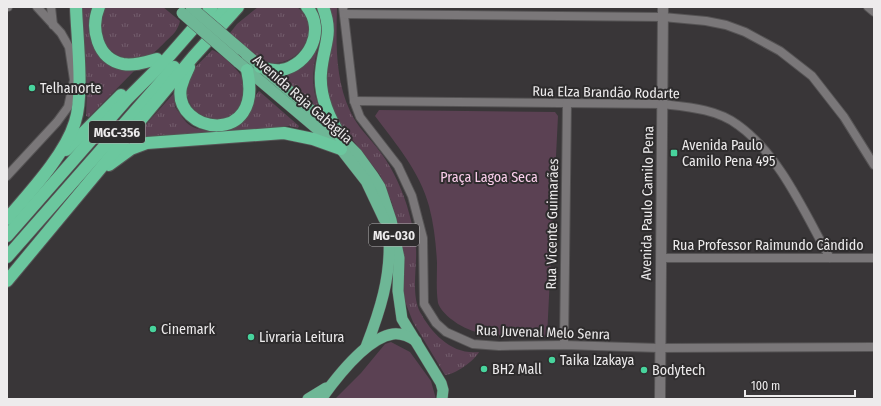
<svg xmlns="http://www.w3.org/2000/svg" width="881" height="406" viewBox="0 0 881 406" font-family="'Fira Sans Condensed',sans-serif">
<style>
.grass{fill:url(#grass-tufts)}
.park{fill:#5b4153}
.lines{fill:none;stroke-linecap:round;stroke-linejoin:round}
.minor-casing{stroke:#555354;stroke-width:10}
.tertiary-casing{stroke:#555354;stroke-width:12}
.trunk-casing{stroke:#555354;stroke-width:12}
.motorway-casing{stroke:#555354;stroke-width:14}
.minor{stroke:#7a7779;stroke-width:8}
.tertiary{stroke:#7a7779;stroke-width:10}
.trunk{stroke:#6eb796;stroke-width:11}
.motorway{stroke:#6bc79e;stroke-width:12}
.trunk-bridge-casing{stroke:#555354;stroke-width:12;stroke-linecap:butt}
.trunk-bridge{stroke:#6eb796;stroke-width:11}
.poi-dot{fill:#48d49d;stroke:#2e2c2d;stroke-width:1.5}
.labels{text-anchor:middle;stroke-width:4;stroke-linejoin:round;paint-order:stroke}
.shield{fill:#2e2c2d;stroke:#b4b2b3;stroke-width:1}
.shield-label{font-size:13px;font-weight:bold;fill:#edebec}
.poi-label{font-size:14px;fill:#edebec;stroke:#2e2c2d;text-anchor:start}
.street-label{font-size:14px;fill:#edebec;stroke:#2e2c2d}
.park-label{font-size:14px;fill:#faceeb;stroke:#2e2c2d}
</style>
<defs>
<pattern id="grass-tufts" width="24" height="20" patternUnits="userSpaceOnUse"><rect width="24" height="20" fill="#5b4153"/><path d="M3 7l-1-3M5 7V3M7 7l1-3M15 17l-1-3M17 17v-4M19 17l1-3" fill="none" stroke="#735d6c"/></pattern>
</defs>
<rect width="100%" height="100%" fill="#393638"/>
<g class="grass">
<path d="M82 7H92C79 37 101 71 134 71L89 117 86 116 87 89Z"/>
<path d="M106 7H163L180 21C178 30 173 35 166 41 161 46 156 52 150 55 120 72 84 35 106 7Z"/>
<path d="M258 7H297C326 29 296 73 264 61 251 56 240 42 230 33L237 24Z"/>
<path d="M311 7H314C326 30 317 44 314 68 312 82 314 94 319 107L317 109 277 77C322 53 320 56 311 7Z"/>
<path d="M328 7H337C336 42 335 79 350 111 357 127 371 139 381 153 393 169 404 193 409 213 412 224 415 237 416 249 417 268 411 294 420 312 432 334 452 355 479 352 475 360 455 375 445 375L413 322 404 299 402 245 392 203 380 175 341 125 330 105 326 85 325 72Z"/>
<path d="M212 50C220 52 240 71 243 79 246 88 245 94 241 102 226 140 170 110 191 73 196 65 206 57 212 50Z"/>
<path d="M259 91 299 126 298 128 289 126 135 140 133 139 174 93 177 96 175 107C180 113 184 122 191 126 206 134 235 133 246 119 253 111 252 98 259 91Z"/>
</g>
<g class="park">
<path d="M379 110 555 112 558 116 547 337C515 337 478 341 451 319 446 315 440 309 438 303 436 290 437 276 437 263 436 244 434 225 429 206 420 172 396 144 375 116Z"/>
<path d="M391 342 410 352 431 381 436 399H335L361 373 385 344Z"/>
</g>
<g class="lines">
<defs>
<g id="minor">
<path d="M7 7H8"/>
<path d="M51 7 53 25"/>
<path d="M343 7 354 101 360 117 398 166 412 196 423 238 424 304 436 323 446 332 473 344 499 346 564 345 659 348 874 347"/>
<path d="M868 7 874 12"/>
<path d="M344 14 663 17 706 21 726 25 745 32 780 51 812 76 844 117 874 165"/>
<path d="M354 101 662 104C688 107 717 109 738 125 780 155 805 214 830 258"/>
<path d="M7 176 57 122 68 107 74 80 69 47 61 33 37 7"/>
<path d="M661 258H874"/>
<path d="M564 345 567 103"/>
</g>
<path id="tertiary" d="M660 399 663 7"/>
<g id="trunk">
<path d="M240 49 300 100 342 139 357 154 373 176 380 187 391 220 399 258 398 291 402 319 441 383 443 390 442 399"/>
<path d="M238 62 341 149 366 181 384 219"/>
<path d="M366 347C380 311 391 277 389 238"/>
<path d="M308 399 326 388"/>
<path d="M321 399C336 378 366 338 393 334 401 333 410 337 416 341"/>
</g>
<g id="motorway">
<path d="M99 7C90 28 97 59 123 64 135 66 146 62 157 59"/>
<path d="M323 7C334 36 323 45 321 73 319 97 330 119 342 139"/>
<path d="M210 27 227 7"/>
<path d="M189 67C186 73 183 80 181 87 172 133 265 149 247 70"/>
<path d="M260 67C267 69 274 71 281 70 309 65 326 30 307 7"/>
<path d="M66 150 121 95"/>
<path d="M109 165 131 149 147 143 284 133 313 139 341 149"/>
<path d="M7 219C29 193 65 155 75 122 84 94 77 38 76 7"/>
<path d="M7 236 127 99 164 62 212 7"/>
<path d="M7 257 174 67"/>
<path d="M7 281 193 57 238 7"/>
</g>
</defs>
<use href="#minor" class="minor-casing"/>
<use href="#tertiary" class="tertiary-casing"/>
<use href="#trunk" class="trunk-casing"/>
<use href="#motorway" class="motorway-casing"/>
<use href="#minor" class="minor"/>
<use href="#tertiary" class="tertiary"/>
<use href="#trunk" class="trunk"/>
<use href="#motorway" class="motorway"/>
<defs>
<g id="trunk-bridge">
<path d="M191 7 240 49"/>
<path d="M182 13 238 62"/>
</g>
</defs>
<use href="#trunk-bridge" class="trunk-bridge-casing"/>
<use href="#trunk-bridge" class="trunk-bridge"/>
</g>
<g class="poi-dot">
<circle cx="32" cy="88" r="4"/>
<rect x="670" y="149" width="8" height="8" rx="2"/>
<circle cx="153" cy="329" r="4"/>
<circle cx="251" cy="337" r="4"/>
<circle cx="552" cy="360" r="4"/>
<circle cx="484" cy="369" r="4"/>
<circle cx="644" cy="370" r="4"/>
</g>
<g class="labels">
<g class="shield">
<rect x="89" y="121" width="56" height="22" rx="3"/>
<rect x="369" y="224" width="50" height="22" rx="3"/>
</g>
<g class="shield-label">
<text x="117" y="137">MGC-356</text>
<text x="394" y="240">MG-030</text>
</g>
<g class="poi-label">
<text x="40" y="93">Telhanorte</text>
<text x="682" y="150">Avenida Paulo<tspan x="682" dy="16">Camilo Pena 495</tspan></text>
<text x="161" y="334">Cinemark</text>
<text x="259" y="342">Livraria Leitura</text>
<text x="560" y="365">Taika Izakaya</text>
<text x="492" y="374">BH2 Mall</text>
<text x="652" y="375">Bodytech</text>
</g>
<g class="street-label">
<text transform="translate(606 92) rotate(1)" y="5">Rua Elza Brandão Rodarte</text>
<text transform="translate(303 99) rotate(41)" y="5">Avenida Raja Gabáglia</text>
<text transform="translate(647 203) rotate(-89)" y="5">Avenida Paulo Camilo Pena</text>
<text transform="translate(552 224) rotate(-89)" y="5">Rua Vicente Guimarães</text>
<text x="768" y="250">Rua Professor Raimundo Cândido</text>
<text transform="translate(543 332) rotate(2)" y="5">Rua Juvenal Melo Senra</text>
</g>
<g class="park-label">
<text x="489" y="182">Praça Lagoa Seca</text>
</g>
</g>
<rect width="881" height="406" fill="none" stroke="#edebec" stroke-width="16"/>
<path d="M745 390v6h110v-6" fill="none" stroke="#edebec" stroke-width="2"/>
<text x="751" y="390" font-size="12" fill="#edebec" stroke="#2e2c2d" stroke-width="3" paint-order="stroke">100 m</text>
</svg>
